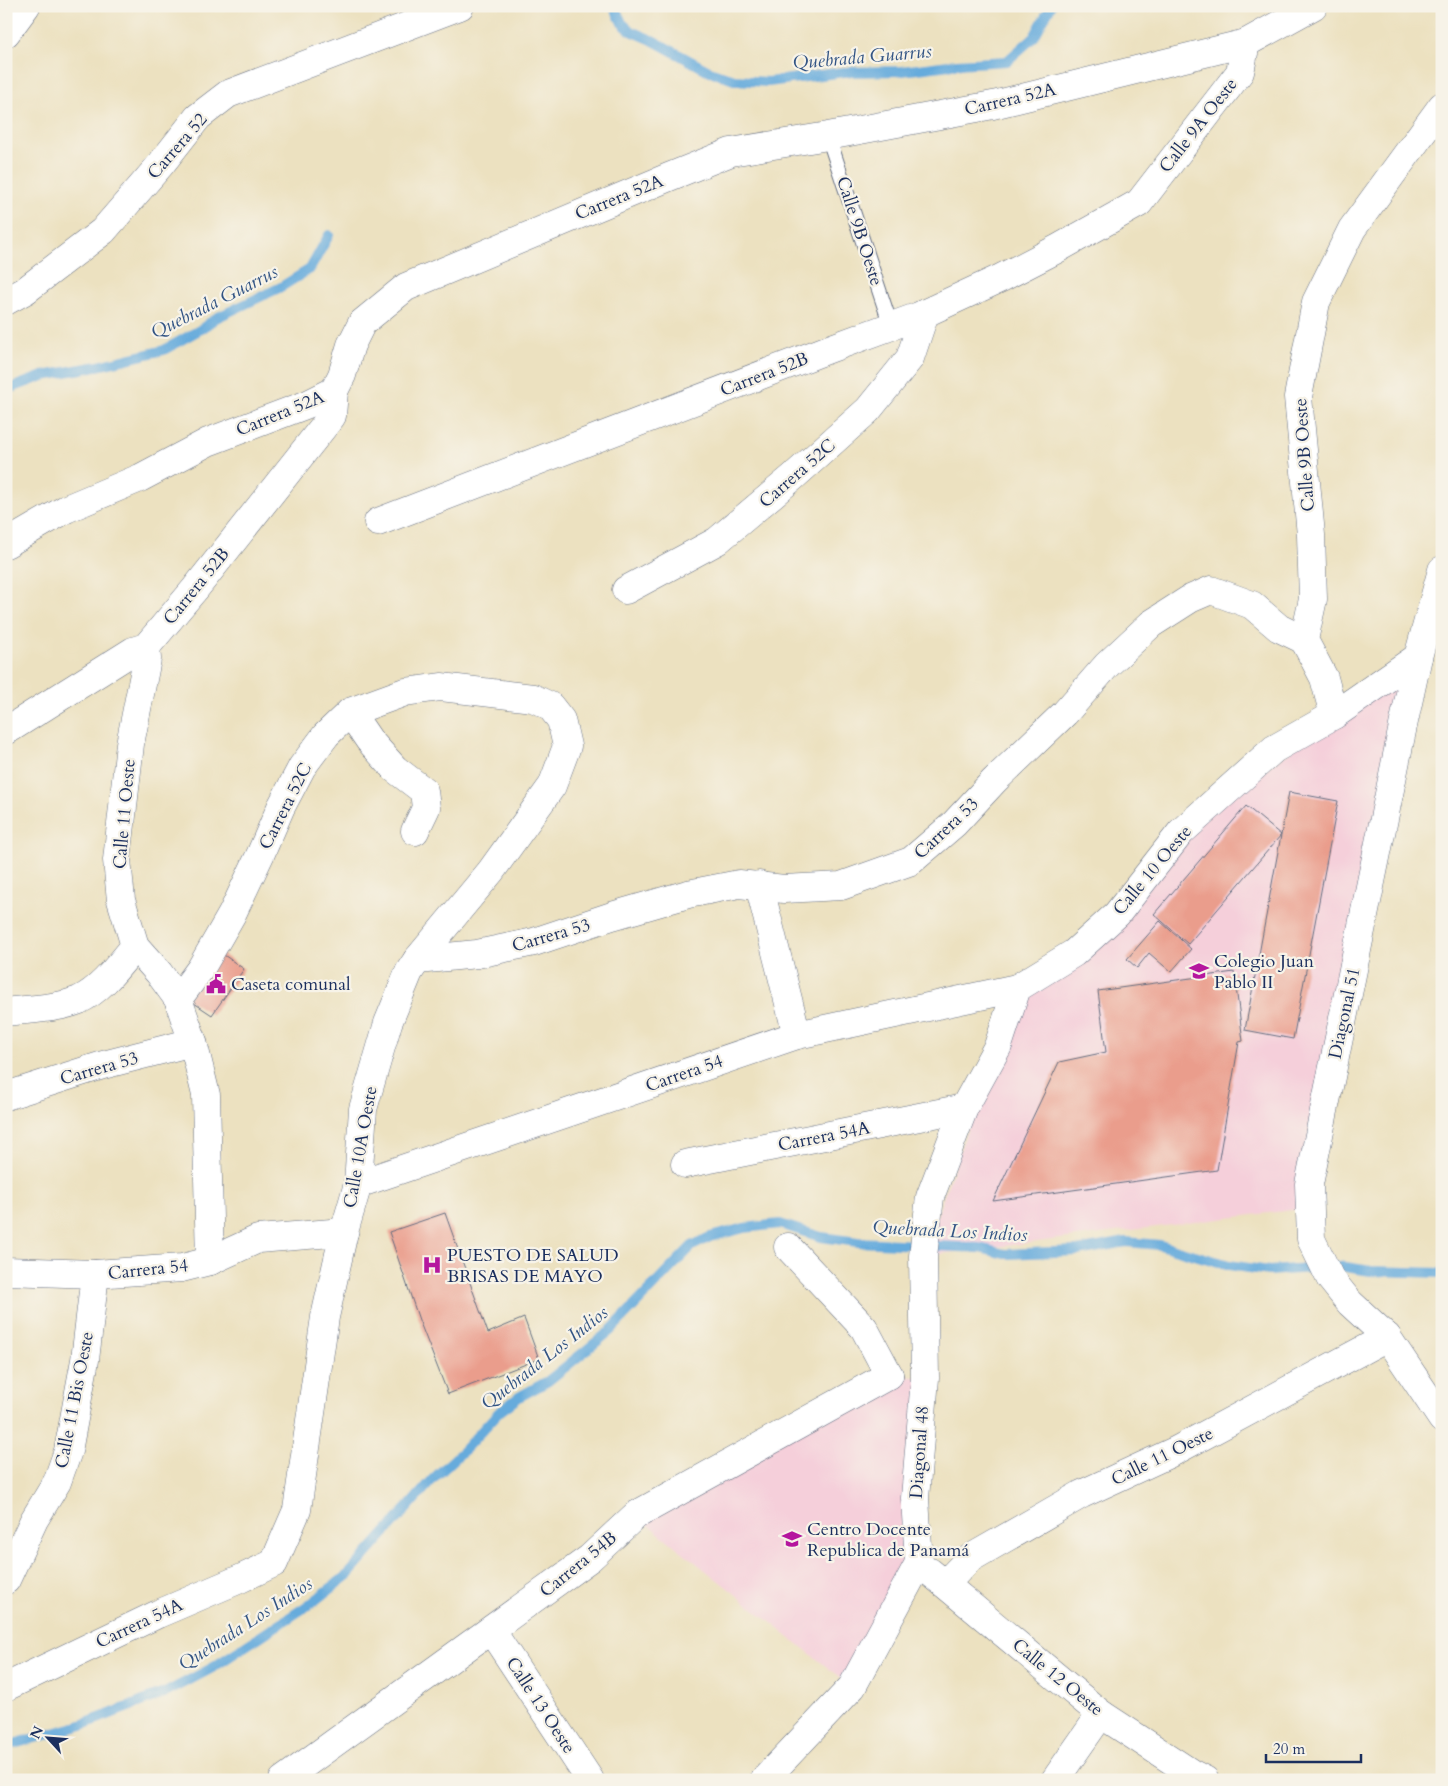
<svg xmlns="http://www.w3.org/2000/svg" width="1448" height="1786" viewBox="0 0 1448 1786" font-family="Cardo,serif">
<style>
.built{fill:#f5cfda}
.lines{fill:none;stroke-linecap:round;stroke-linejoin:round}
.stream{stroke:#66abdc;stroke-width:10}
.building{fill:#ea9d8c}
.service-casing{stroke:#646d80;stroke-width:16}
.minor-casing{stroke:#646d80;stroke-width:29}
.tertiary-casing{stroke:#646d80;stroke-width:29}
.service{stroke:#fff;stroke-width:14}
.minor{stroke:#fff;stroke-width:28}
.tertiary{stroke:#fff;stroke-width:28}
.labels{text-anchor:middle;stroke-width:4.5;stroke-linejoin:round;paint-order:stroke}
.street-label{font-size:18px;fill:#1b2f5e;stroke:#f7f3e8}
.poi-label{font-size:18px;fill:#1b2f5e;stroke:#f7f3e8;text-anchor:start}
.water-label{font-size:19px;font-style:italic;fill:#325484;stroke:#f7f3e8}
</style>
<rect width="100%" height="100%" fill="#f7f3e8"/>
<filter id="ink" filterUnits="userSpaceOnUse"><feTurbulence type="fractalNoise" baseFrequency=".02" numOctaves="2"/><feDisplacementMap in="SourceGraphic" scale="10" xChannelSelector="R" yChannelSelector="G"/><feConvolveMatrix kernelMatrix="1 2 1 2 8 2 1 2 1" color-interpolation-filters="sRGB"/></filter>
<filter id="wash" filterUnits="userSpaceOnUse"><feTurbulence type="fractalNoise" baseFrequency=".0096" numOctaves="4" result="noise"/><feDisplacementMap in="SourceGraphic" scale="20" xChannelSelector="R" yChannelSelector="G"/><feGaussianBlur stdDeviation="1.12" result="paint"/><feColorMatrix in="noise" values="0 0 0 0 0 0 0 0 0 0 0 0 0 0 0 0 0 1.4 0 .05"/><feComposite in="paint" operator="in"/></filter>
<g filter="url(#wash)">
<rect width="100%" height="100%" fill="#ece1c0"/>
<g class="built">
<path d="M1418 657 1309 1208 923 1256 1017 988 1074 953 1181 832Z"/>
<path d="M889 1375 925 1378 919 1563 852 1687 636 1515Z"/>
</g>
<g class="lines">
<g class="stream">
<path d="M614 6 622 23 631 31 652 40 707 70 734 80 768 82 844 72 902 71 957 64 1007 61 1034 37 1051 6"/>
<path d="M6 390 43 376 98 366 164 350 201 329 216 318 281 287 310 269 329 235"/>
<path d="M6 1746 79 1726 167 1692 212 1668 313 1602 349 1574 433 1479 463 1451 499 1412 519 1397 548 1381 610 1331 692 1246 710 1237 744 1228 780 1224 821 1237 858 1242 979 1248 1005 1254 1078 1251 1126 1242 1160 1245 1229 1265 1269 1271 1339 1266 1371 1271 1442 1273"/>
</g>
</g>
<g id="blocks">
<g class="building">
<path d="M1289 792 1338 801 1293 1039 1245 1030Z"/>
<path d="M1246 806 1281 835 1188 944 1154 914Z"/>
<path d="M1160 921 1191 949 1171 972 1149 953 1137 968 1127 959Z"/>
<path d="M221 953 244 969 212 1015 188 999Z"/>
<path d="M1234 972 1243 1041 1239 1042 1217 1170 993 1201 1059 1062 1106 1052 1098 991Z"/>
<path d="M445 1213 488 1333 524 1318 539 1359 448 1394 419 1320 389 1232Z"/>
</g>
</g>
</g>
<g filter="url(#ink)">
<use href="#blocks" fill-opacity="0" stroke="#646d80" stroke-width="1"/>
<g class="lines">
<defs>
<path id="service" d="M828 136 891 326"/>
<g id="minor">
<path d="M6 33 26 6"/>
<path d="M6 301 26 290 103 231 161 164 198 117 228 94 460 6"/>
<path d="M378 522 829 349 919 316 1001 278 1057 249 1139 203 1240 72 1246 43"/>
<path d="M6 544 66 509 140 478 208 442 308 404 334 391 342 375 351 345 362 323 406 287 669 177 731 152 828 136 993 105 1246 43 1313 6"/>
<path d="M626 590 717 541 793 477 868 410 910 358 925 313"/>
<path d="M146 647 147 659 130 744 117 860 121 900 135 946 159 973 178 999 193 1042 206 1095 210 1261"/>
<path d="M350 712 369 740 395 769 424 791 426 808 415 831"/>
<path d="M1334 715 1324 678 1304 640 1313 599 1311 535 1298 397 1316 302 1352 229 1442 106"/>
<path d="M6 731 133 651 146 647 195 589 332 416 334 391"/>
<path d="M759 885 797 1035"/>
<path d="M417 960 477 954 534 942 612 916 688 894 739 884 784 889 841 886 911 861 954 824 994 781 1065 713 1107 665 1151 624 1190 599 1211 590 1252 605 1279 628 1304 640"/>
<path d="M6 1012C29 1009 57 1009 79 1000 102 989 119 965 135 946"/>
<path d="M6 1096 103 1065 193 1042"/>
<path d="M685 1164 964 1108"/>
<path d="M358 1184 797 1035 1017 988"/>
<path d="M788 1247 864 1328 889 1375"/>
<path d="M6 1271 95 1274 182 1268 210 1261 258 1239 344 1232"/>
<path d="M930 1572 1101 1714 1191 1773 1205 1780"/>
<path d="M6 1580 34 1520 57 1482 68 1451 85 1360 95 1274"/>
<path d="M945 1584 969 1559 1082 1494 1175 1451 1387 1337"/>
<path d="M491 1630 590 1780"/>
<path d="M6 1687 158 1614 240 1579 274 1563 297 1510 325 1317 344 1232 358 1184 363 1109 388 1023 409 972 417 960 491 871 552 786 567 746 561 720 550 706 533 698 441 687 405 692 350 712 326 735 302 767 281 807 261 853 232 914 201 968 178 999"/>
<path d="M283 1780 590 1558 636 1515 889 1375"/>
<path d="M764 1780 852 1687 919 1563 915 1498 925 1378 923 1256 930 1197 964 1108 998 1046 1017 988 1074 953 1117 914 1181 832 1274 749 1334 715 1418 657"/>
<path d="M1055 1780 1101 1714"/>
</g>
<path id="tertiary" d="M1442 570 1418 657 1403 726 1309 1184 1311 1239 1330 1278 1350 1303 1387 1337 1442 1419"/>
</defs>
<use href="#service" class="service-casing"/>
<use href="#minor" class="minor-casing"/>
<use href="#tertiary" class="tertiary-casing"/>
<use href="#service" class="service"/>
<use href="#minor" class="minor"/>
<use href="#tertiary" class="tertiary"/>
</g>
</g>
<defs>
<symbol id="school-bare" viewBox="-9 -9 18 18"><path d="M0-5L7-2L0 1L-7-2ZM-4 1L0 2.5L4 1V4Q0 6-4 4Z" fill="#b5179e" stroke="#f7f3e8" stroke-width="2.5" paint-order="stroke"/></symbol>
<symbol id="civic-bare" viewBox="-9 -9 18 18"><path d="M-.6-6.5H3V-4.5H.6V-3L4-1V1h2V6H-6V1h2V-1L-.6-3ZM-1.2 2.5V6h2.4V2.5Z" fill="#b5179e" stroke="#f7f3e8" stroke-width="2.5" paint-order="stroke"/></symbol>
<symbol id="hospital-bare" viewBox="-9 -9 18 18"><path d="M-5-5h3v3.5h4V-5h3V5h-3V1.5h-4V5h-3Z" fill="#b5179e" stroke="#f7f3e8" stroke-width="2.5" paint-order="stroke"/></symbol>
</defs>
<g fill-rule="evenodd">
<use href="#school-bare" x="1185" y="957" width="28" height="28"/>
<use href="#civic-bare" x="202" y="970" width="28" height="28"/>
<use href="#hospital-bare" x="418" y="1251" width="28" height="28"/>
<use href="#school-bare" x="778" y="1525" width="28" height="28"/>
</g>
<g class="labels">
<g class="street-label">
<text transform="translate(1010 99) rotate(-13)" y="6">Carrera 52A</text>
<text transform="translate(1198 125) rotate(-52)" y="6">Calle 9A Oeste</text>
<text transform="translate(177 146) rotate(-49)" y="6">Carrera 52</text>
<text transform="translate(619 197) rotate(-22)" y="6">Carrera 52A</text>
<text transform="translate(860 231) rotate(72)" y="6">Calle 9B Oeste</text>
<text transform="translate(764 374) rotate(-21)" y="6">Carrera 52B</text>
<text transform="translate(280 413) rotate(-22)" y="6">Carrera 52A</text>
<text transform="translate(1304 455) rotate(-94)" y="6">Calle 9B Oeste</text>
<text transform="translate(797 473) rotate(-41)" y="6">Carrera 52C</text>
<text transform="translate(196 586) rotate(-51)" y="6">Carrera 52B</text>
<text transform="translate(285 806) rotate(-63)" y="6">Carrera 52C</text>
<text transform="translate(124 814) rotate(-85)" y="6">Calle 11 Oeste</text>
<text transform="translate(946 828) rotate(-43)" y="6">Carrera 53</text>
<text transform="translate(1152 870) rotate(-50)" y="6">Calle 10 Oeste</text>
<text transform="translate(551 935) rotate(-16)" y="6">Carrera 53</text>
<text transform="translate(1344 1013) rotate(-78)" y="6">Diagonal 51</text>
<text transform="translate(99 1068) rotate(-16)" y="6">Carrera 53</text>
<text transform="translate(684 1073) rotate(-19)" y="6">Carrera 54</text>
<text transform="translate(824 1136) rotate(-11)" y="6">Carrera 54A</text>
<text transform="translate(360 1147) rotate(-80)" y="6">Calle 10A Oeste</text>
<text transform="translate(148 1269) rotate(-6)" y="6">Carrera 54</text>
<text transform="translate(74 1400) rotate(-79)" y="6">Calle 11 Bis Oeste</text>
<text transform="translate(919 1452) rotate(-86)" y="6">Diagonal 48</text>
<text transform="translate(1162 1456) rotate(-26)" y="6">Calle 11 Oeste</text>
<text transform="translate(578 1564) rotate(-39)" y="6">Carrera 54B</text>
<text transform="translate(139 1623) rotate(-25)" y="6">Carrera 54A</text>
<text transform="translate(1058 1677) rotate(39)" y="6">Calle 12 Oeste</text>
<text transform="translate(541 1705) rotate(57)" y="6">Calle 13 Oeste</text>
</g>
<g class="poi-label">
<text x="1214" y="967">Colegio Juan<tspan x="1214" dy="21">Pablo II</tspan></text>
<text x="231" y="990">Caseta comunal</text>
<text x="447" y="1261">PUESTO DE SALUD<tspan x="447" dy="21">BRISAS DE MAYO</tspan></text>
<text x="807" y="1535">Centro Docente<tspan x="807" dy="21">Republica de Panamá</tspan></text>
</g>
<g class="water-label">
<text transform="translate(862 56) rotate(-5)" y="7">Quebrada Guarrus</text>
<text transform="translate(214 301) rotate(-27)" y="7">Quebrada Guarrus</text>
<text transform="translate(950 1230) rotate(3)" y="7">Quebrada Los Indios</text>
<text transform="translate(544 1357) rotate(-38)" y="7">Quebrada Los Indios</text>
<text transform="translate(245 1623) rotate(-33)" y="7">Quebrada Los Indios</text>
</g>
</g>
<rect width="1448" height="1786" fill="none" stroke="#f7f3e8" stroke-width="25"/>
<g transform="translate(48 1738) rotate(296)" stroke="#f7f3e8" stroke-width="4" paint-order="stroke">
<path d="M0-4L9 19L0 12L-9 19Z" fill="#1b2f5e"/>
<text y="-8" font-size="14" font-weight="bold" text-anchor="middle" fill="#1b2f5e">N</text>
</g>
<path d="M1266 1754v8h95v-8" fill="none" stroke="#1b2f5e" stroke-width="2.5"/>
<text x="1273" y="1754" font-size="15" fill="#1b2f5e" stroke="#f7f3e8" stroke-width="4" paint-order="stroke">20 m</text>
</svg>
